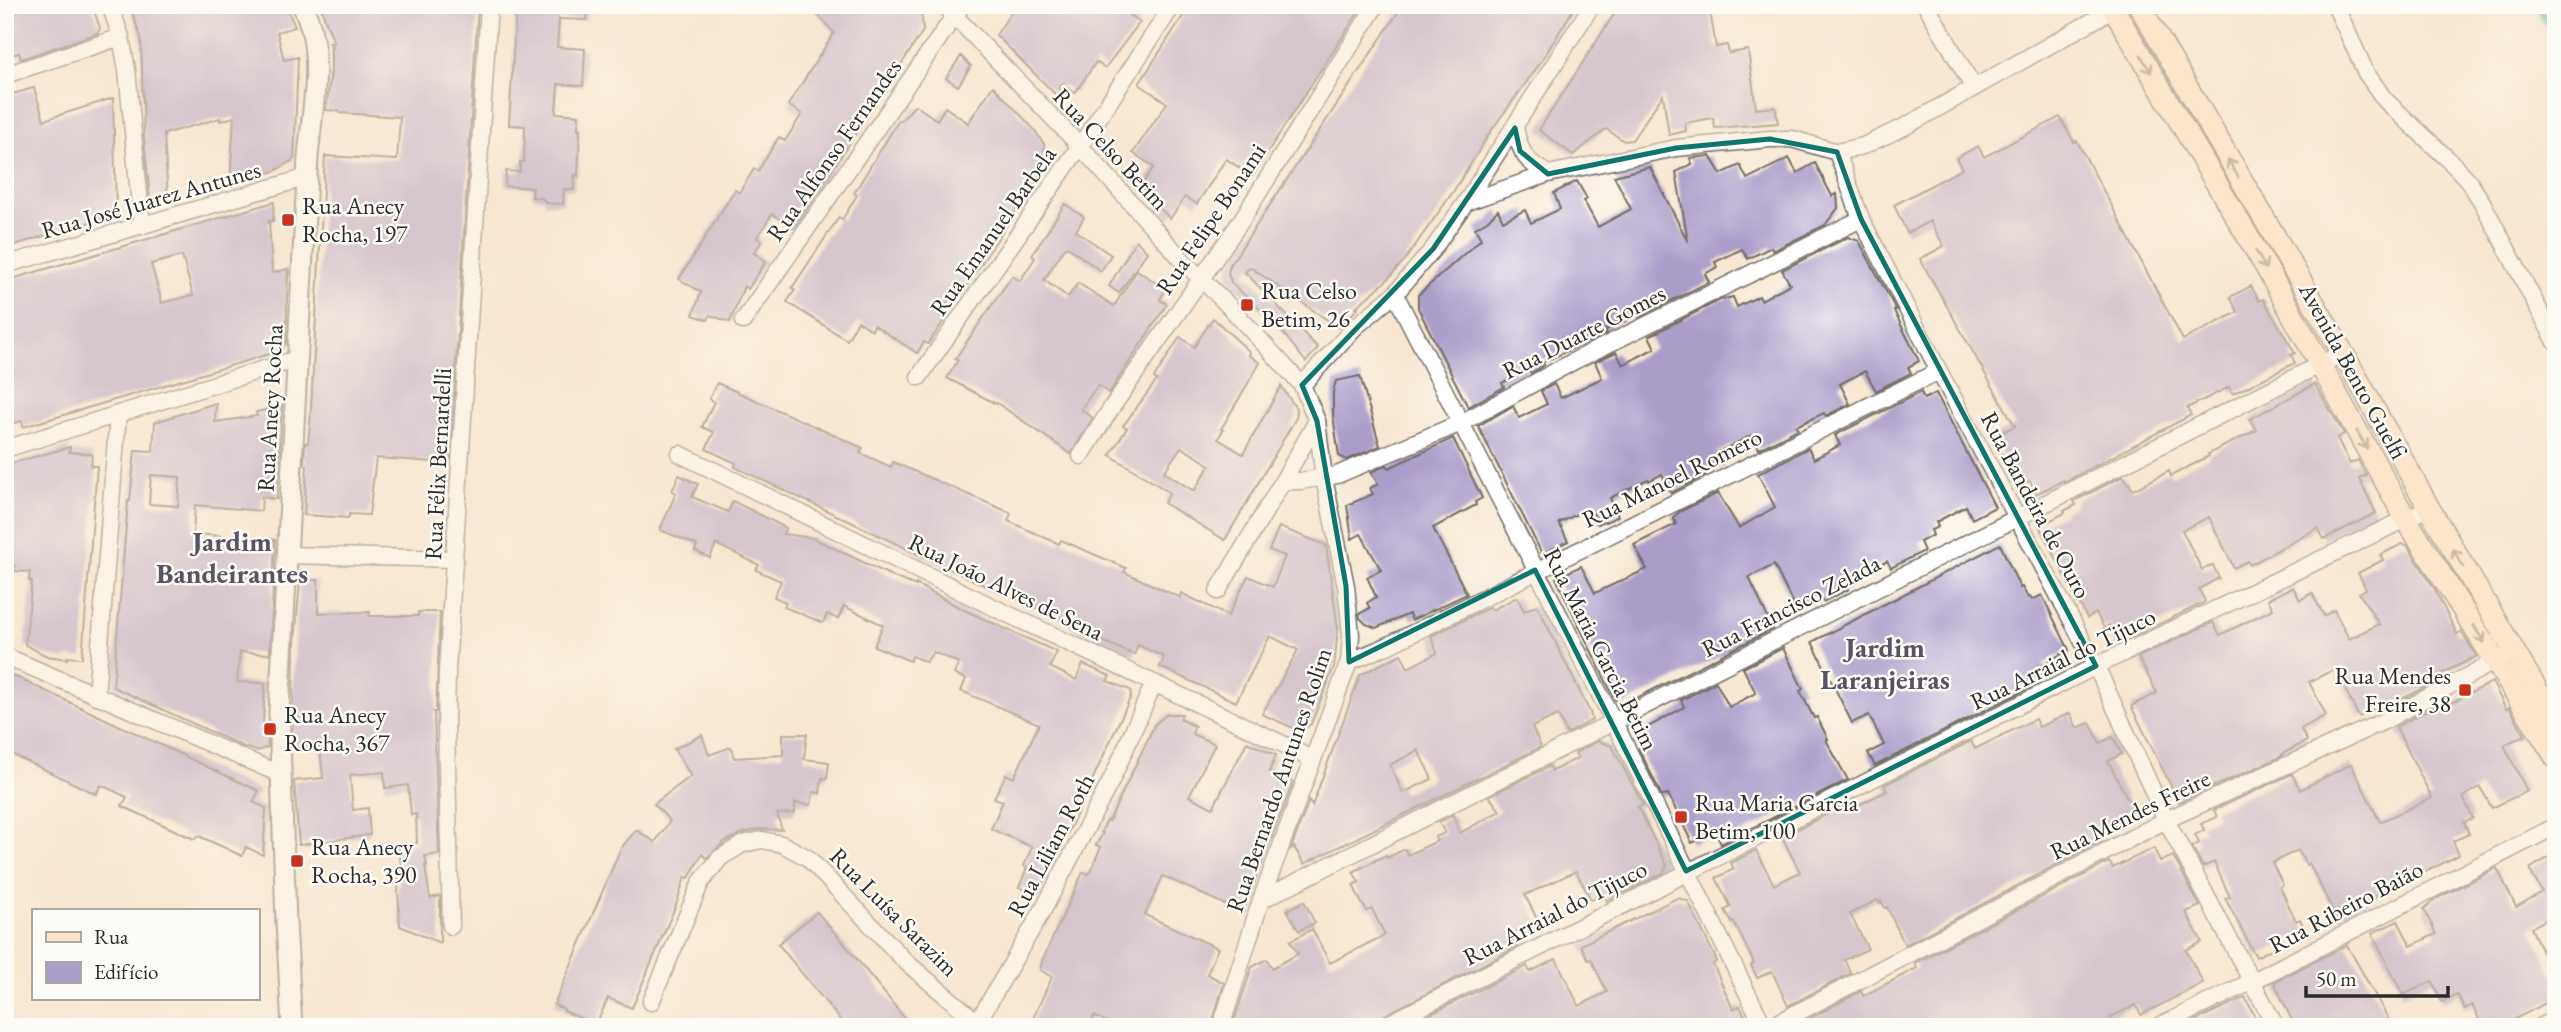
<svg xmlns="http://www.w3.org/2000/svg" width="2561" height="1032" viewBox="0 0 2561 1032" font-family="'EB Garamond',serif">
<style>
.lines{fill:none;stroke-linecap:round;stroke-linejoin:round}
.river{stroke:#3aabb4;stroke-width:35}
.building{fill:#aa9dc9;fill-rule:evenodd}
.minor-casing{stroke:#726d65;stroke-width:19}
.tertiary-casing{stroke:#726d65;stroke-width:23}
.secondary-casing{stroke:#726d65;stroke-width:24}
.minor{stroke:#fff;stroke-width:16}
.tertiary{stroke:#fff;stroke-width:19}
.secondary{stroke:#ffe4c6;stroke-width:21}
.oneway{stroke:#958878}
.marked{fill:none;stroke:#0f766e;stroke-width:5;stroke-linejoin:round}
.poi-dot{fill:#c8321e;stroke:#fdfcf7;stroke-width:2.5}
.labels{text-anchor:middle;stroke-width:5;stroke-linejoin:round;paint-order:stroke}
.street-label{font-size:24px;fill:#2b2b2b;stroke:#fdfcf7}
.poi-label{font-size:24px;fill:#2b2b2b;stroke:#fdfcf7;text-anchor:start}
.quarter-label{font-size:28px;font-weight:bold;fill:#575362;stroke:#fdfcf7}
</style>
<rect width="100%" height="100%" fill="#fdfcf7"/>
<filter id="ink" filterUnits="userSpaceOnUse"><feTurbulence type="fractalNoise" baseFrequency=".0143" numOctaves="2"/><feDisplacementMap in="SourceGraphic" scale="14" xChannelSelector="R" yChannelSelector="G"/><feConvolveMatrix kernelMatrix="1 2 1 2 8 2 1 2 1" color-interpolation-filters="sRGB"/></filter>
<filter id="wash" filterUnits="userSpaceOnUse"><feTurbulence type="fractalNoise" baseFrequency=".00686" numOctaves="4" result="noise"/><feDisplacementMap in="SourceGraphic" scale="28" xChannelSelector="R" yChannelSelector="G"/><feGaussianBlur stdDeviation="1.57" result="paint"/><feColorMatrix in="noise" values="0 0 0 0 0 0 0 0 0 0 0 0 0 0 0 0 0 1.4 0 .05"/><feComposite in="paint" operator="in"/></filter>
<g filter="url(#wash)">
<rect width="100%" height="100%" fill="#f7e7d2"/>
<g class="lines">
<path class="river" d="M2554 5 2556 12"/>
</g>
<g id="blocks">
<g class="building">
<path d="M5 5H92L100 28 98 33 21 59 19 53 5 57Z"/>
<path d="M129 5H286L295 27 277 32 284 60 298 57 294 159 275 171 230 184 234 117 220 121V118L164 134 168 200 158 203 150 198 144 137 141 37Z"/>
<path d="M320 5H478L450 463 376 458 369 515 349 514V518L304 515 307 465H304L305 443H308L310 425 325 156 397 160 400 117 340 113V111L326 110 331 71V48H333L330 43H334Z"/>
<path d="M516 5H588L587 20 559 19 557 47 585 49 583 86 558 84 556 113 579 115 578 129H580L578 176 575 175 574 190 564 189 563 204 546 203 542 198 532 197 533 188 505 186 506 171 520 172V162H524L525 126 509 125Z"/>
<path d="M810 5H915L922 18 923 31 794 228 772 214 757 238 762 241 754 253 766 261 748 289 744 286 730 322 710 315 708 320 693 315 701 292 679 279 735 190 739 193 754 169 758 171 779 137 785 141 802 114 788 105 834 33Z"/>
<path d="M1016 5H1116L1140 22 1105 68 1096 62 1075 93 1062 84 1057 96 996 35Z"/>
<path d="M1190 5H1363L1252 176 1226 159 1197 204 1185 197 1170 219 1140 187 1154 167 1133 153 1167 103 1139 84Z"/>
<path d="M1403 5H1576L1541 62 1491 131 1453 192 1404 261 1385 282 1356 307 1358 308 1339 328 1250 267 1245 272 1318 348 1306 362 1264 309 1263 312 1232 284 1228 274 1230 265Z"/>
<path d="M1620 5H1709L1716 47 1727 45 1729 53 1748 50 1756 109 1775 107 1778 123 1715 128 1713 118 1685 123 1686 131 1669 135 1663 95 1632 140 1624 141 1606 129 1573 155 1539 130Z"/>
<path d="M961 56 971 66 958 86 946 78Z"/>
<path d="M993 86 1033 128 1044 144 1045 161 1043 169 961 295 954 291 939 315 945 319 928 344 924 342 917 353 874 325 872 330 858 321 847 340 787 302 795 290 792 288 839 217 842 220 857 195 854 193 899 120 901 121 915 105 937 120 945 107 968 123Z"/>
<path d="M34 88 44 120 113 98 116 208 110 216 5 248V96Z"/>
<path d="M2060 117 2074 142 2077 141 2183 340 2238 312 2230 297 2251 286 2259 301 2263 299 2295 353 2291 355 2295 363 2233 394 2229 387 2187 408 2191 415 2065 482 2064 480 2036 494 2030 481 2023 484 2017 473 2013 475 1993 437 2015 426 1920 259 1944 246 1930 221 1907 233 1894 205 1962 169 1956 158 1978 146 1984 157Z"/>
<path d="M1710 156 1721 174 1740 165 1747 179 1789 158 1797 173 1815 163 1832 196 1837 194 1838 208 1825 225 1773 251 1771 247 1748 259 1742 249 1715 262 1717 267 1705 274 1709 282 1639 317 1638 314 1605 330 1607 333 1543 362 1544 365 1531 373 1529 369 1502 383 1504 387 1468 407 1418 308V295L1481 239 1475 228 1487 221 1498 210 1503 221 1525 210 1531 223 1560 209 1554 193 1577 181 1587 199 1584 201 1598 227 1631 209 1614 176 1650 167 1688 242 1676 172 1692 164 1690 158Z"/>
<path d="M274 202 273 221H269L272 273 288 269 286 343 280 351 23 427 22 421 5 425V281ZM182 256 193 295 162 303 151 264Z"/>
<path d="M1065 204 1084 217 1076 231 1111 255 1101 271 1066 246 1044 280 1068 297 1078 283 1114 306 1137 270 1165 289 1160 300 1167 304 1109 393 1098 385 1081 409 1093 418 1071 454 997 403 996 404 947 378 958 360 955 359 1012 276 1020 281 1035 258 1032 255Z"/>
<path d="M1848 237 1859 241 1896 310 1894 311 1919 361 1908 367 1911 373 1876 391 1865 371 1840 384 1850 404 1826 416 1824 413 1796 426 1798 429 1759 449 1752 435 1716 453 1722 464 1704 472 1706 475 1671 493 1662 474 1649 481 1648 479 1610 498 1618 516 1606 522 1605 521 1598 524 1593 513 1590 514 1587 509 1559 523 1568 541 1542 554 1478 426 1513 406 1519 418 1547 404 1541 391 1554 384 1561 398 1602 378 1595 362 1616 352 1623 365 1655 348 1649 336 1720 300 1733 297 1737 307 1759 296 1761 300 1790 284 1782 270Z"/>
<path d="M1136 240 1147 252 1119 293 1109 286Z"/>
<path d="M1213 318 1250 352 1249 355 1260 363 1221 429 1223 430 1218 439 1243 454 1281 386 1297 410 1296 418 1225 540 1164 503 1170 493 1110 455 1127 428 1123 426 1157 380 1154 378 1180 337 1194 347ZM1181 447 1210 465 1194 491 1164 472Z"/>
<path d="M1360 376 1380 446 1347 460 1339 456 1333 415V392L1336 381Z"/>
<path d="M717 383 863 448 860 453 891 467 893 462 1011 513 1008 521 1059 544 1061 540 1126 568 1124 572 1174 595 1180 597 1181 593 1228 616 1248 576 1273 587 1285 556 1269 550 1279 527 1326 545 1338 629 1334 667 1311 724 1304 729 1297 730 1262 714 1298 650 1270 636 1236 702 1160 667 1164 657 1138 645 1134 655 1082 632 1072 627 1073 623 990 588 735 467 736 463 706 449 714 432 702 427 714 402 709 399Z"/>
<path d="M2315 384 2344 434 2337 438 2350 464 2358 460 2366 475 2359 478 2376 513 2324 539 2318 528 2250 565 2248 561 2234 568 2209 517 2182 530 2202 570 2213 565 2219 578 2199 589 2205 601 2203 603 2118 644 2109 625 2104 628 2096 613 2087 618 2039 526 2065 513 2064 511 2076 505 2074 501 2123 476 2133 490 2169 471 2171 476 2209 456 2208 454 2257 430 2250 419Z"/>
<path d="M1921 392 1924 399 1936 393 1995 507 1972 519 1966 506 1936 522 1938 527 1931 530 1933 535 1920 542 1924 551 1891 568 1887 561 1845 583 1849 589 1823 602 1819 594 1794 606 1774 565 1749 577 1773 629 1625 704 1615 700 1556 578 1581 566 1595 593 1647 569 1634 545 1676 524 1673 517 1681 511 1718 493 1739 528 1775 507 1758 474 1808 448 1814 459 1840 445 1835 435Z"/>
<path d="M216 403 215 422 257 416 256 412 282 406 277 499 262 497 261 511 195 505 193 534 222 536V539L275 540 270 654 240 652 237 682 265 683 263 724H267L268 747 257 751 244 747 113 687 128 501H130L135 450 153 451 155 422ZM151 475 180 477 178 506 149 504Z"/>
<path d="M1453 438 1482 498 1475 502 1476 505 1433 528 1467 594 1412 620 1409 614 1376 628 1366 624 1360 618 1359 614 1370 608 1367 603 1376 597 1367 577 1381 570 1361 534 1352 539 1347 505 1373 494 1370 488 1378 484 1371 472 1387 465 1389 468Z"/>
<path d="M70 447 69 452 92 454 91 466H97L82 658 67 657V659L47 656 25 645 32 581H29L30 572 14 571 15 566H5V465Z"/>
<path d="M679 475 698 484 692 497 728 512 733 501 786 528 783 534 813 538 896 578 916 586V584L964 610 1057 652 1050 667 1076 680 1083 664 1110 676 1107 681 1130 690 1131 696 1072 824 1037 895 1019 887 1027 868 1024 866 1032 847 991 829 1003 801 994 798 1006 774 1014 778 1039 724 961 691 966 679 954 674 959 663 933 652 926 662 912 656 910 661 874 646 883 625 844 606 838 619 827 614 823 623 784 607 786 602 774 597 781 581 756 570 759 565 716 544 710 558 695 551 697 545 660 530 676 493 672 491Z"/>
<path d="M2000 544 2020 588 2022 587 2028 598 2030 597 2032 600 2042 595 2069 650 2043 664 2047 672 2036 677 2039 683 1875 766 1868 753 1884 745 1869 715 1852 723 1812 642Z"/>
<path d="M2402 544 2407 545 2434 588 2457 634 2461 632 2477 656 2427 681 2429 685 2383 709 2381 706 2359 717 2335 669 2309 682 2326 715 2301 729 2307 741 2282 754 2283 756 2179 802 2131 706 2157 693 2138 657 2213 622 2220 635 2273 609 2268 599 2293 587 2300 600 2312 593 2324 616 2334 610 2349 639 2379 624 2359 593 2366 589 2358 573 2383 560 2380 555Z"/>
<path d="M300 580H318V613L370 612 369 616H418V612H440L436 712H434L439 854 425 856 427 866H425L430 898 440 896V943L400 926 398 890 401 864 398 846 417 843 416 814 411 815 408 785 385 788 384 772 350 775 353 810 368 808 370 835 299 845 294 781 323 778 320 747 292 748 294 656Z"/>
<path d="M1517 597 1524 611 1537 605 1590 712 1592 720 1567 734 1558 715 1532 727 1541 747 1304 864 1294 847 1291 849 1309 801 1312 806 1360 675 1401 654 1408 668 1437 653 1431 636 1490 607 1492 610ZM1418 750 1432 779 1403 793 1390 765Z"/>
<path d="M1783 648 1803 689 1800 691 1814 718 1817 717 1828 739 1826 740 1848 780 1721 844 1715 832 1692 843 1668 794 1662 796 1639 749 1643 730 1684 707 1681 700 1716 682 1729 707 1756 693 1743 668Z"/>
<path d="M5 672 259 791 253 802 266 808 263 855 246 847 242 856 199 836 194 839 122 806 127 797 101 785 96 794 5 751Z"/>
<path d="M2492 682 2506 709 2509 707 2525 735 2504 745 2527 791 2492 808 2480 787 2463 797 2473 818 2464 822 2469 834 2453 841 2459 855 2336 917 2309 863 2306 865 2298 850 2272 863 2283 885 2280 887 2296 921 2300 919 2306 932 2256 957 2225 898 2230 897 2214 862 2203 867 2192 847 2199 843 2195 835 2204 830 2201 824 2217 817 2214 810 2292 774 2300 790 2351 764 2380 822 2432 798 2396 727 2440 703 2443 707Z"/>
<path d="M2070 713 2077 728 2090 723 2100 743 2113 737 2122 754 2108 761 2134 811 2097 830 2102 841 1905 945 1887 907 1885 908 1881 901 1879 903 1877 900 1850 914 1868 949 1844 960 1851 973 1788 1006 1772 971 1757 978 1751 965 1754 963 1734 922 1732 923 1725 910 1731 907 1716 878 1734 869 1731 863 1756 850 1774 885 1800 872 1782 837 1855 800 1856 806 1887 791 1884 785 1971 741 1975 749 2035 719 2039 727Z"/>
<path d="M1167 714H1182L1180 719 1195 726 1192 734 1215 744 1189 796 1213 808 1247 742 1276 755 1269 772 1293 782 1243 913 1163 876 1145 915 1218 948 1207 974 1224 983 1211 1027H1119L1094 1016 1089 1027H1029L1052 977 1040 970 1042 961 1083 872 1089 874 1101 847 1096 845 1103 833 1101 832 1107 820 1109 821 1155 724Z"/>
<path d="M783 734H807L804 759 829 762 827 779 822 778 820 793 813 792 811 805 795 803V813L777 814 782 830 759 829 740 834 724 842 707 858 702 854 689 878 685 877 676 905 632 1008 608 998 596 1025 564 1011V1009L554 1005 621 848 636 830 655 842 670 821 654 804 691 776 674 749 702 735 709 755 731 747 734 758 783 755Z"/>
<path d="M1598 741 1612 746 1643 805 1638 807 1667 866 1663 873 1607 901 1604 894 1591 900 1576 871 1525 895 1538 921 1511 934 1517 947 1362 1027H1232L1252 967 1267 959 1272 968 1298 954 1290 941 1312 929 1330 963 1385 935 1372 909 1367 911 1361 902 1353 885 1359 882 1353 872 1386 855 1387 858 1405 849 1408 855 1437 841 1435 837 1445 833 1439 822 1453 815 1460 833 1500 811 1489 796 1550 766 1552 771 1578 758 1575 753Z"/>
<path d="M2154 848 2160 862 2173 856 2200 906 2186 912 2202 942 2186 950 2203 983 2141 1015 2136 1005 2110 1017 2115 1027H1798L1797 1025 1861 991 1863 996 1917 968 1915 963 2109 862 2113 868Z"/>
<path d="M2556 853V914L2531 928 2556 981V998L2499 1027H2483L2472 1005 2465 1009 2457 994 2442 1002 2432 981 2403 995 2372 933 2398 921 2411 946 2436 934 2424 909 2434 900 2497 868 2516 907 2542 892 2530 871 2531 868Z"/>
<path d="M1677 898 1688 901 1717 961 1713 964 1733 1009 1740 1006 1750 1027H1522L1520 1022 1511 1027H1426L1421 1019 1527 966 1530 972 1556 959 1579 1006 1607 992 1591 959 1588 960 1581 945Z"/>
<path d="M1304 901 1315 923 1299 931 1287 910Z"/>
<path d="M817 912 842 941 912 1027H846L778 944Z"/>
<path d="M2347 945 2393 1027H2295L2274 982Z"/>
<path d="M2245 997 2260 1027H2182L2186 1025Z"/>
</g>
</g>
</g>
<g filter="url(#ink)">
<use href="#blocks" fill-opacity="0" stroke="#726d65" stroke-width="2"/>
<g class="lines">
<defs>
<g id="minor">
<path d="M110 5 121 37 127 70 142 226"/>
<path d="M944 5 1080 146 1186 264 1225 302 1302 385"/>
<path d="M1926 5 1974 88"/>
<path d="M2335 5 2366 73 2385 100 2450 161 2467 179 2482 202 2556 342"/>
<path d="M5 75 121 37"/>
<path d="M1515 128C1521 154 1525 161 1548 174"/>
<path d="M1837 152 1861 219 1939 371 2096 666 2166 820 2276 1027"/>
<path d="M1466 202 1592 5"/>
<path d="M5 265 308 177"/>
<path d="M1395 294 1614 722 1764 1027"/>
<path d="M743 321 962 5"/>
<path d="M919 377 1080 146 1173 5"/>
<path d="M5 449 297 359"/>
<path d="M680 454 997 609 1289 747 1312 760"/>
<path d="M1081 456 1112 407 1239 224 1376 5"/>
<path d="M1283 481 1317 421"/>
<path d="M287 555 455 559"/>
<path d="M1218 591 1283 481H1301L1337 475 1461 423 1576 360 1861 219"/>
<path d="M5 656 280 774"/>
<path d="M1349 662 1389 645 1939 371"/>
<path d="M96 696 118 414"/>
<path d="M1261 900 2343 353"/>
<path d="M451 926 446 727 447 671 489 5"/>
<path d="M651 1002 701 882 720 858 743 844 762 840 782 844 808 858 906 962 983 1027"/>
<path d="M977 1023 1043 910 1112 779 1154 683"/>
<path d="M1221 1027 1261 900 1349 662 1351 635 1346 586 1324 478 1317 421 1302 385 1355 327 1395 294 1433 249 1466 202 1548 174 1676 148 1770 139H1792L1837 152 1863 146 1906 126 2121 5"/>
<path d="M1382 1027 2096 666 2429 508"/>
<path d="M1770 1027 2166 820 2382 722 2503 657"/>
<path d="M2157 1027 2253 981 2556 826"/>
<path d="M2539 1027 2556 1019"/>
</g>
<path id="tertiary" d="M292 1027 286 922 279 713 308 157C312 108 326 51 302 5"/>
<g id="secondary">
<path d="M2111 5 2267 269 2406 519 2556 758"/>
<path d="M2139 5 2343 353 2429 508 2556 722"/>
</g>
</defs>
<use href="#minor" class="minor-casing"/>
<use href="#tertiary" class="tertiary-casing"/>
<use href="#secondary" class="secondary-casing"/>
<use href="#minor" class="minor"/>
<use href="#tertiary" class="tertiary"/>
<use href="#secondary" class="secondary"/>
</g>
<defs><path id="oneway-shaft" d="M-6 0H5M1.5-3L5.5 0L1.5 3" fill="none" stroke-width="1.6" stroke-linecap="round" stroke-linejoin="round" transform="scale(1.75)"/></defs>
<g class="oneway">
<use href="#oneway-shaft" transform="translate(2146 64) rotate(59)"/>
<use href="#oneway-shaft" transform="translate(2233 168) rotate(-120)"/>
<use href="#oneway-shaft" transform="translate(2261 260) rotate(60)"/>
<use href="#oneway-shaft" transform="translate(2362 440) rotate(61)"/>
<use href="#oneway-shaft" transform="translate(2458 558) rotate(-121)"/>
<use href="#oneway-shaft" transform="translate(2479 634) rotate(58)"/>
</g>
</g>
<path d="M0 0H2561V1032H0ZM1515 128 1520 151 1548 174 1676 148 1770 139 1837 152 1861 219 2096 666 1686 871 1535 570 1349 662 1346 586 1317 421 1302 385 1433 249Z" fill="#f7e7d2" fill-opacity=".55" fill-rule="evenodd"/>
<path class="marked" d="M1515 128 1520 151 1548 174 1676 148 1770 139 1837 152 1861 219 2096 666 1686 871 1535 570 1349 662 1346 586 1317 421 1302 385 1433 249Z"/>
<g class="poi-dot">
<rect x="281" y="213" width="14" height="14" rx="3.5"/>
<rect x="1240" y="298" width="14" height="14" rx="3.5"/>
<rect x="2458" y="683" width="14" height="14" rx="3.5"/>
<rect x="263" y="722" width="14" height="14" rx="3.5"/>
<rect x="1674" y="810" width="14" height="14" rx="3.5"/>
<rect x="290" y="854" width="14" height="14" rx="3.5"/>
</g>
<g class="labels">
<g class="street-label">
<text transform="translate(1111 149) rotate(47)" y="8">Rua Celso Betim</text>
<text transform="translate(834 150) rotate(-55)" y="8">Rua Alfonso Fernandes</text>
<text transform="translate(151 200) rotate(-16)" y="8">Rua José Juarez Antunes</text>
<text transform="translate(1211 219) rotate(-56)" y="8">Rua Felipe Bonami</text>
<text transform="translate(993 231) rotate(-55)" y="8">Rua Emanuel Barbela</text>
<text transform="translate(1584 332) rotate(-27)" y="8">Rua Duarte Gomes</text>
<text transform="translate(2353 371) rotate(61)" y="8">Avenida Bento Guelfi</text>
<text transform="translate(270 408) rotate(-87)" y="8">Rua Anecy Rocha</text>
<text transform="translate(438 464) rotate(-87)" y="8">Rua Félix Bernardelli</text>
<text transform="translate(1672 478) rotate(-26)" y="8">Rua Manoel Romero</text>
<text transform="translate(2036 505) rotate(62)" y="8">Rua Bandeira de Ouro</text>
<text transform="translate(1006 587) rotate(26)" y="8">Rua João Alves de Sena</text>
<text transform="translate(1791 606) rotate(-27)" y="8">Rua Francisco Zelada</text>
<text transform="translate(1601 649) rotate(63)" y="8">Rua Maria Garcia Betim</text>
<text transform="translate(2063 659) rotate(-26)" y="8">Rua Arraial do Tijuco</text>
<text transform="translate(1279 780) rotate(-71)" y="8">Rua Bernardo Antunes Rolim</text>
<text transform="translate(2130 815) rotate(-26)" y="8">Rua Mendes Freire</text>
<text transform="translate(1051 845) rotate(-62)" y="8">Rua Liliam Roth</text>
<text transform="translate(2346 907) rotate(-28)" y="8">Rua Ribeiro Baião</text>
<text transform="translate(894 912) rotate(45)" y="8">Rua Luísa Sarazim</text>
<text transform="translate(1555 913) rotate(-27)" y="8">Rua Arraial do Tijuco</text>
</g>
<g class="poi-label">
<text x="302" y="214">Rua Anecy<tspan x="302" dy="28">Rocha, 197</tspan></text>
<text x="1261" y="299">Rua Celso<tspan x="1261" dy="28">Betim, 26</tspan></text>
<text x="2451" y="684" text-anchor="end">Rua Mendes<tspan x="2451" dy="28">Freire, 38</tspan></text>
<text x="284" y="723">Rua Anecy<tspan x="284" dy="28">Rocha, 367</tspan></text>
<text x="1695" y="811">Rua Maria Garcia<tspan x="1695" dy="28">Betim, 100</tspan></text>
<text x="311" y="855">Rua Anecy<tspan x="311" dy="28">Rocha, 390</tspan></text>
</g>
<g class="quarter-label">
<text x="232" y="551">Jardim<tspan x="232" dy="32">Bandeirantes</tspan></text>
<text x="1885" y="657">Jardim<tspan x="1885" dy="32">Laranjeiras</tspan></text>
</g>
</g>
<rect width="2561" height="1032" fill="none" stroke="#fdfcf7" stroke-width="28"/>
<rect x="32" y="909" width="228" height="91" fill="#fdfcf7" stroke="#a9a8a5" stroke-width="2"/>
<rect x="46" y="932" width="35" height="10" fill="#ffe4c6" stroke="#a9a8a5" stroke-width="2"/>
<text x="94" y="944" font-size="21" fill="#2b2b2b">Rua</text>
<rect x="46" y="962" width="35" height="21" fill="#aa9dc9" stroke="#a9a8a5" stroke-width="2"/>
<text x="94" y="979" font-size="21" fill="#2b2b2b">Edifício</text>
<path d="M2306 986v10h142v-10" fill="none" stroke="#2b2b2b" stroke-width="3.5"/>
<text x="2316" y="986" font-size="21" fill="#2b2b2b" stroke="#fdfcf7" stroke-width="5" paint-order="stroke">50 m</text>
</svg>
